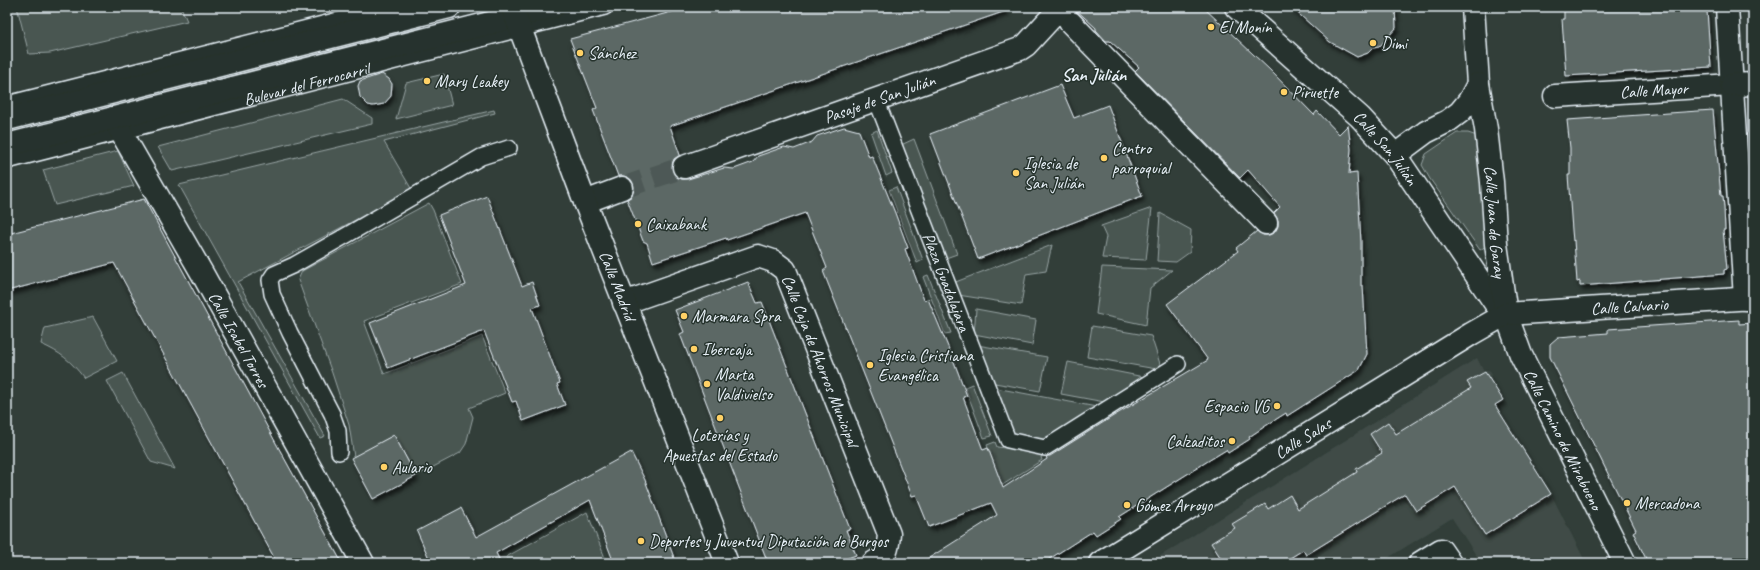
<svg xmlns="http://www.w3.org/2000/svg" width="1760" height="570" viewBox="0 0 1760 570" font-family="Caveat,sans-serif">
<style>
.built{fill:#3f4b46}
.green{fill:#495651;stroke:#98a4a4}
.building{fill:#5c6865;stroke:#e8f1f8;filter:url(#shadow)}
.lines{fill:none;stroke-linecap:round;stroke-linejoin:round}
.minor-tunnel{stroke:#4d5956;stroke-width:22;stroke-dasharray:22 11;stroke-linecap:butt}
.service-casing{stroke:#e8f1f8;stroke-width:18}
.pedestrian-casing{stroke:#e8f1f8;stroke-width:25}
.minor-casing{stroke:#e8f1f8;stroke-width:25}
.secondary-casing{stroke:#e8f1f8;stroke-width:25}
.primary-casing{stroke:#e8f1f8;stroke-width:25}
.service{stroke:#26332d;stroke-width:15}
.pedestrian{stroke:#26332d;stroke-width:22}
.minor{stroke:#26332d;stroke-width:22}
.secondary{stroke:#26332d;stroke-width:22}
.primary{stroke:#26332d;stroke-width:22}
.poi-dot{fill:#ffd166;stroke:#26332d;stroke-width:1.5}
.labels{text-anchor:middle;stroke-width:3;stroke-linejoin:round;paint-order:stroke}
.poi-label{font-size:17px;fill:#e8f1f8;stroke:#26332d;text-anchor:start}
.street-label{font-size:17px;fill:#e8f1f8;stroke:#26332d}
.neighbourhood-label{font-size:18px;font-weight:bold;fill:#e8f1f8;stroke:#26332d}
</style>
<defs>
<filter id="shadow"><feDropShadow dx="2.5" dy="4.5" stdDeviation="2" flood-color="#0009"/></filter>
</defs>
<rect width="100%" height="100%" fill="#323e39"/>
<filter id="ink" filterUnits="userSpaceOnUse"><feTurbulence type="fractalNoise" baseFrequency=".025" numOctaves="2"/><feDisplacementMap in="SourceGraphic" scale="8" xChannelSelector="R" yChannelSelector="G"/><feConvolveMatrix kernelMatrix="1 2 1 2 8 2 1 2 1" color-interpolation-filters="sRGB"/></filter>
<g filter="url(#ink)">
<path class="built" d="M1477 358 1484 372 1489 370 1492 375 1489 377 1503 400 1495 405 1551 494 1586 563H1481L1452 518 1380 563H1149Z"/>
<g class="green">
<path d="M17 7H181L187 21 50 53 29 54Z"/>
<path d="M421 23 422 27 7 134V129Z"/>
<path d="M444 74 452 105 396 119 406 83Z"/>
<path d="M343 99 372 118V124L172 171 158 147Z"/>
<path d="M494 110 495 113 384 142 412 190 238 282 325 436 320 438 179 185Z"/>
<path d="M877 130 892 173 886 176 871 133Z"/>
<path d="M1457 133H1468L1477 136 1486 246 1480 250 1430 179 1422 165 1426 154Z"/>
<path d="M914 139 957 254 943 259 901 145Z"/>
<path d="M118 151 134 186 55 205 43 170Z"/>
<path d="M896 187 923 260 917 263 889 190Z"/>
<path d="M429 203 433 210 462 284 364 321 384 374 482 336 505 393 469 408 473 417 466 444 460 453 416 476 394 435 354 457 349 425 332 373 298 280 302 271Z"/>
<path d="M1152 208 1146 260 1102 258 1106 237 1101 226Z"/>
<path d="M1160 213 1191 230 1190 252 1176 262 1157 261Z"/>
<path d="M1052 245 1046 271 1026 274 1021 305 958 295 953 283Z"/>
<path d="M1102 267 1172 270 1150 288 1146 325 1096 314Z"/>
<path d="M928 275 951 333 945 334 923 277Z"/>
<path d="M976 309 1036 320 1032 345 974 334Z"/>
<path d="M93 317 117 361 84 378C70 360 61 353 41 344L45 328Z"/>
<path d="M1092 326 1151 336 1162 370 1087 357Z"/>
<path d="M977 345 1047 357 1040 391 989 382Z"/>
<path d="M1068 362 1149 378 1110 403 1061 394Z"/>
<path d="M123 373 175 469 151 462 107 381Z"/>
<path d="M972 384 992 436 984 438 965 387Z"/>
<path d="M990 387 1102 408 1044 445 1010 437Z"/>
<path d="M995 442 997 447 1046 453 1041 457 1042 460 1001 486 987 445Z"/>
<path d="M587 512 607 563H509L506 557Z"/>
</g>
<g class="building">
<path d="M690 7H1005L1006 11 670 126 680 155 674 159 672 165V171L676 177 682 179H688L724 168 734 169 753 162 758 156 784 147 794 149 812 142 817 136 844 127 859 131 869 157 872 156 895 213 908 248 905 249 924 300 928 299 951 354 967 396 963 397 983 450 988 448 1003 488 1047 459 1046 456H1050L1115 415 1208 360 1167 304 1238 251 1236 248 1257 231 1263 235H1269L1275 232 1278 226V220L1274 213 1280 207 1248 170 1240 178 1135 71 1139 67 1110 41H1106L1096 30V28L1073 7H1203L1270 70 1314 115 1317 111 1339 134 1348 125 1351 149 1349 174 1357 173 1361 242V286H1363L1367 354 1359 370 1287 416 1286 413 1267 425 1249 437 1250 439 1228 453 1226 450 1208 461 1119 517 1121 519 1096 535 1093 531 1043 563H921L997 515 991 503 929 527 916 495 912 496 823 271 827 268 805 213 727 240 726 238 653 262 647 243 643 241 627 199 632 196 634 190V184L630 178 624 176H618L593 110 597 108 570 39Z"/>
<path d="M1291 7H1395L1396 28 1379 47 1373 48 1368 53 1357 57 1330 42Z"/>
<path d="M1564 7H1705V11H1707L1711 67 1566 76 1562 19H1564Z"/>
<path d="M382 74 389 79 392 84 391 96 384 104 373 106 368 105 360 97 358 86 360 81Z"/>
<path d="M1060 85 1074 118 1108 105 1142 196 978 259 930 134Z"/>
<path d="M1713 110 1721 196H1723L1724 208 1725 230H1723L1727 269 1724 270V274L1580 286V281L1577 282 1574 240 1573 241 1572 230 1568 175H1570V148L1567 120Z"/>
<path d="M487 196 522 286 532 282 540 305 532 308 560 383 557 384 565 405 523 421 516 401 512 402 484 331 388 368 370 323 466 285 439 215Z"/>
<path d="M144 199 277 445 342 563H277L114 263 7 291V234Z"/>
<path d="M748 282 757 303 762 302 850 529 846 530 856 555 835 563H768L680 334 684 332 675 310Z"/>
<path d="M1739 320V324L1753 323V563H1648L1633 532 1636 530 1550 357V344L1558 337 1608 333V329Z"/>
<path d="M1485 372 1503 400 1495 405 1551 494 1485 535 1455 487 1416 511 1405 494 1306 555 1303 550 1282 563H1224L1211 543 1235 528 1232 524 1265 504 1268 509 1290 495 1298 509 1357 472 1356 469 1382 453 1370 434 1388 422 1396 434 1471 388 1467 382Z"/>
<path d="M394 435 416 476 373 499 351 458Z"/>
<path d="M631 452 645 480 676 563H614L590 500 496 553 501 563H431L417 531 461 508 476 537Z"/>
</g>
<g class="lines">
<path class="minor-tunnel" d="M622 188 684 167"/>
<defs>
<g id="service">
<path id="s1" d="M876 99 1008 440 1045 448 1178 364"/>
<path d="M7 104 390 7"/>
<path id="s2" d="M7 161 605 7"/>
<path d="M339 452 338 431 332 414 290 333 272 294 270 280 274 274 294 265 347 235 481 157 509 148"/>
</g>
<g id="pedestrian">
<path id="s3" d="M1555 96 1732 85"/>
</g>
<g id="minor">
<path id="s4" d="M1236 7 1360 117 1395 155 1495 303 1506 314"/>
<path id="s5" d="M1473 7 1478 84 1486 129 1492 182 1496 244 1506 314 1521 355 1625 563"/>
<path d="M1727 7 1745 299"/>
<path d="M1070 22 1266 223"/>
<path d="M1732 85 1753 84"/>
<path id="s6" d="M113 118 202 273 363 563"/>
<path d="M1395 155 1426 132 1448 121 1460 112 1469 101 1478 84"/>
<path id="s7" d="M684 167 1020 49 1026 45 1061 7"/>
<path d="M585 202 622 188"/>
<path id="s8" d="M624 303 758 256 773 261 785 270 889 534C888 549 887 555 873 563"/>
<path id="s9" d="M1100 563 1471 334 1506 314 1753 298"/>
<path d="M1420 563 1441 550 1450 563"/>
</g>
<g id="secondary">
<path d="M7 119 449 7"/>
<path d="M7 145 553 7"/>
</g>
<g id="primary">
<path id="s10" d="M512 7 585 202 727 563"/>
</g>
</defs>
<use href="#service" class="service-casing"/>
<use href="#pedestrian" class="pedestrian-casing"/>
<use href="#minor" class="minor-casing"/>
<use href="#secondary" class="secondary-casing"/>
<use href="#primary" class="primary-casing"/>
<use href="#service" class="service"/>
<use href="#pedestrian" class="pedestrian"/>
<use href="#minor" class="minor"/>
<use href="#secondary" class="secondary"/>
<use href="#primary" class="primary"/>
</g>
</g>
<g class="poi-dot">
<circle cx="1211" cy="27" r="4"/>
<circle cx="1373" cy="43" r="4"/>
<circle cx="580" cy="53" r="4"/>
<circle cx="427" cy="81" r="4"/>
<circle cx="1284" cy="92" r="4"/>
<circle cx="1104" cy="158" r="4"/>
<circle cx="1016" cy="173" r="4"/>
<circle cx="638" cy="224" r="4"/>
<circle cx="684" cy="316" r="4"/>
<circle cx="694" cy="349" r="4"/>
<circle cx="870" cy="365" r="4"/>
<circle cx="707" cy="384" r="4"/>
<circle cx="1277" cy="406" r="4"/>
<circle cx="720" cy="418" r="4"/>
<circle cx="1232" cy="441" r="4"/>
<circle cx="384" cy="467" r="4"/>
<circle cx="1627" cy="503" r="4"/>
<circle cx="1127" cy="505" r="4"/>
<circle cx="641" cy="541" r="4"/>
</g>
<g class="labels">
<g class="poi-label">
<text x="1219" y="33">El Monín</text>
<text x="1381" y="49">Dimi</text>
<text x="588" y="59">Sánchez</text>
<text x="435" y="87">Mary Leakey</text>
<text x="1292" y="98">Piruette</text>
<text x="1112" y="154">Centro<tspan x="1112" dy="20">parroquial</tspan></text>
<text x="1024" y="169">Iglesia de<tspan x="1024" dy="20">San Julián</tspan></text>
<text x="646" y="230">Caixabank</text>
<text x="692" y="322">Marmara Spra</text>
<text x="702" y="355">Ibercaja</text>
<text x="878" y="361">Iglesia Cristiana<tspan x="878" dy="20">Evangélica</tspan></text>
<text x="715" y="380">Marta<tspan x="715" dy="20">Valdivielso</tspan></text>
<text x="1269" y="412" text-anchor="end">Espacio VG</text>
<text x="720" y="441" text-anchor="middle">Loterías y<tspan x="720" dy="20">Apuestas del Estado</tspan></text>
<text x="1224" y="447" text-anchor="end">Calzaditos</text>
<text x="392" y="473">Aulario</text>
<text x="1635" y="509">Mercadona</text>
<text x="1135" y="511">Gómez Arroyo</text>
<text x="649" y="547">Deportes y Juventud Diputación de Burgos</text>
</g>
<g class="street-label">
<text dy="6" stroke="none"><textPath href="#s2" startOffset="309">Bulevar del Ferrocarril</textPath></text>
<text dy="6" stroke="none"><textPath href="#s3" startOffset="99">Calle Mayor</textPath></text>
<text dy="6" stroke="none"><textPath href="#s7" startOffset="207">Pasaje de San Julián</textPath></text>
<text dy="6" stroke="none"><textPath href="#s4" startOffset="206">Calle San Julián</textPath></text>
<text dy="6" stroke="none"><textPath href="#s5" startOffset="216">Calle Juan de Garay</textPath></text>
<text dy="6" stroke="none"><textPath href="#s1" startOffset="196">Plaza Guadalajara</textPath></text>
<text dy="6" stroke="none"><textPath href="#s10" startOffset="298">Calle Madrid</textPath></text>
<text dy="6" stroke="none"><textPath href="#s9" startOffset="600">Calle Calvario</textPath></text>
<text dy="6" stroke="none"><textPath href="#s6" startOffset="255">Calle Isabel Torres</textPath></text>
<text dy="6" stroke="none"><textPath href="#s8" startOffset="270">Calle Caja de Ahorros Municipal</textPath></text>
<text dy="6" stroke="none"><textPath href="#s9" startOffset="238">Calle Salas</textPath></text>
<text dy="6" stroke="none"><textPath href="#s5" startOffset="447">Calle Camino de Mirabueno</textPath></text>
</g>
<g class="neighbourhood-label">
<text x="1094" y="81">San Julián</text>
</g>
</g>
<rect width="1760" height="570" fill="none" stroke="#26332d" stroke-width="24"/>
<rect x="12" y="12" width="1736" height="546" fill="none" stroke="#e8f1f8" stroke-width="1.5" filter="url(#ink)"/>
</svg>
